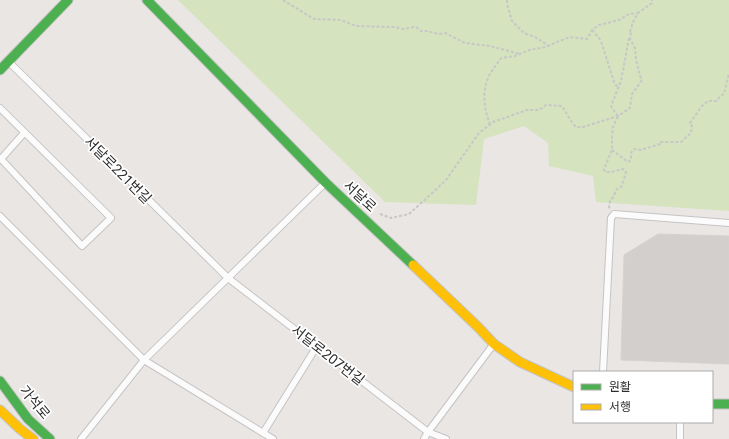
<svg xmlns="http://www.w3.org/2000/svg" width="729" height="439" viewBox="0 0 729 439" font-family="Roboto,'Noto Sans KR',sans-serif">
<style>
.green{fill:#d5e3be}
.building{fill:#d2cfcd;stroke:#d5d2cf}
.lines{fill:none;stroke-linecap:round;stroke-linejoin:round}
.lane-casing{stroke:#c5c3c4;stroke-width:8}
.fast-casing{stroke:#c5c3c4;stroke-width:11}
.slow-casing{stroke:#c5c3c4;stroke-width:11}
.path{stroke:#c7c7c7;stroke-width:2;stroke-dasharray:3 2;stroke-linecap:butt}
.lane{stroke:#fcfbfb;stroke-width:6}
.fast{stroke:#4caf50;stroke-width:9}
.slow{stroke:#ffc107;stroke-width:9}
.labels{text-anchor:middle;stroke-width:3.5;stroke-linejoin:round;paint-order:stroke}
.street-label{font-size:14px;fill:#2d2d2d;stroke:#fff}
</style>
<rect width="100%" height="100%" fill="#eae6e4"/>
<path class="green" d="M178 0H729V211L596 202 593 176 549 166 548 143 524 126 484 139 476 205 385 202Z"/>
<path class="building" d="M658 234 729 236V364L621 360 624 255Z"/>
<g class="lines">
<defs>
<g id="lane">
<path d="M10 63 228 278 428 432 446 439"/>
<path d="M0 108 111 218 82 246 1 159 24 133"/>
<path d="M0 216 144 360 273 439"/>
<path d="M603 372 611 218 614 214 729 223"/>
<path d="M680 422V439"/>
<path d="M263 433 317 346"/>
<path d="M81 439 144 360 324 184"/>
<path d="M424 439 428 432 493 345"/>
</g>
<g id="fast">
<path d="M147 0 326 183 413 265"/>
<path d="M0 70 68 0"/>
<path d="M0 381 28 419 50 439"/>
<path d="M712 404H729"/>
</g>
<g id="slow">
<path d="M413 265 478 327 494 344 520 362 574 387"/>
<path d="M0 410 20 429 33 439"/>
</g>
</defs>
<use href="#lane" class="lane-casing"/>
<use href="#fast" class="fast-casing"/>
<use href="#slow" class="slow-casing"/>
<g class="path">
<path d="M283 0 314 19 341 20 356 26 394 27 404 29 413 27H416L421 31H427L439 34 445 33 465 43 490 46 520 54"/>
<path d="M507 0V4L512 21 524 33 535 37 549 46"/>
<path d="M592 30 599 38 602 44 614 82 618 88"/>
<path d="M630 32 633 22 638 13 652 3V0"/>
<path d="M618 116 614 111 611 106 621 81 629 38"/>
<path d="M490 125C484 108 481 91 490 74 493 69 497 64 501 58L515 56 529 50 546 47 557 42 570 37 587 39 592 30 599 25 619 20 629 14 638 13"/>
<path d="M612 150 628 162 631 160V153L634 149 641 150 660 144V142H681L691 133 692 124 690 123 702 106 708 101H717L720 96 724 94 729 73"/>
<path d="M610 208 609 207 610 201 614 196 616 190 622 186 626 172 623 169 611 172H605L604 169 612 150V136L613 127 618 116"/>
<path d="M380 214 391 218 409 214 430 195 446 180 479 133 493 122 527 110H539L546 105 562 106 571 121 576 127H583L618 116 630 108 632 94 642 80 640 76 636 59 635 48 630 39 631 31"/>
</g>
<use href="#lane" class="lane"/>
<use href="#fast" class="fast"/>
<use href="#slow" class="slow"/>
</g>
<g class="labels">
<g class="street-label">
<text transform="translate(118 170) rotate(45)" y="5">서달로221번길</text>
<text transform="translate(360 196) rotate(43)" y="5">서달로</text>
<text transform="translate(328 355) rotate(38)" y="5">서달로207번길</text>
<text transform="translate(35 402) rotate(50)" y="5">가석로</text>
</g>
</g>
<rect x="573" y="371" width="140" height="52" fill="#ffffff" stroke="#ababab"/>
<rect x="581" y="384" width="20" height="6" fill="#4caf50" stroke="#ababab"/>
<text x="609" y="391" font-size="12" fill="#2d2d2d">원활</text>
<rect x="581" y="404" width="20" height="6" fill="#ffc107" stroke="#ababab"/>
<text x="609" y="411" font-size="12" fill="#2d2d2d">서행</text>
</svg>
